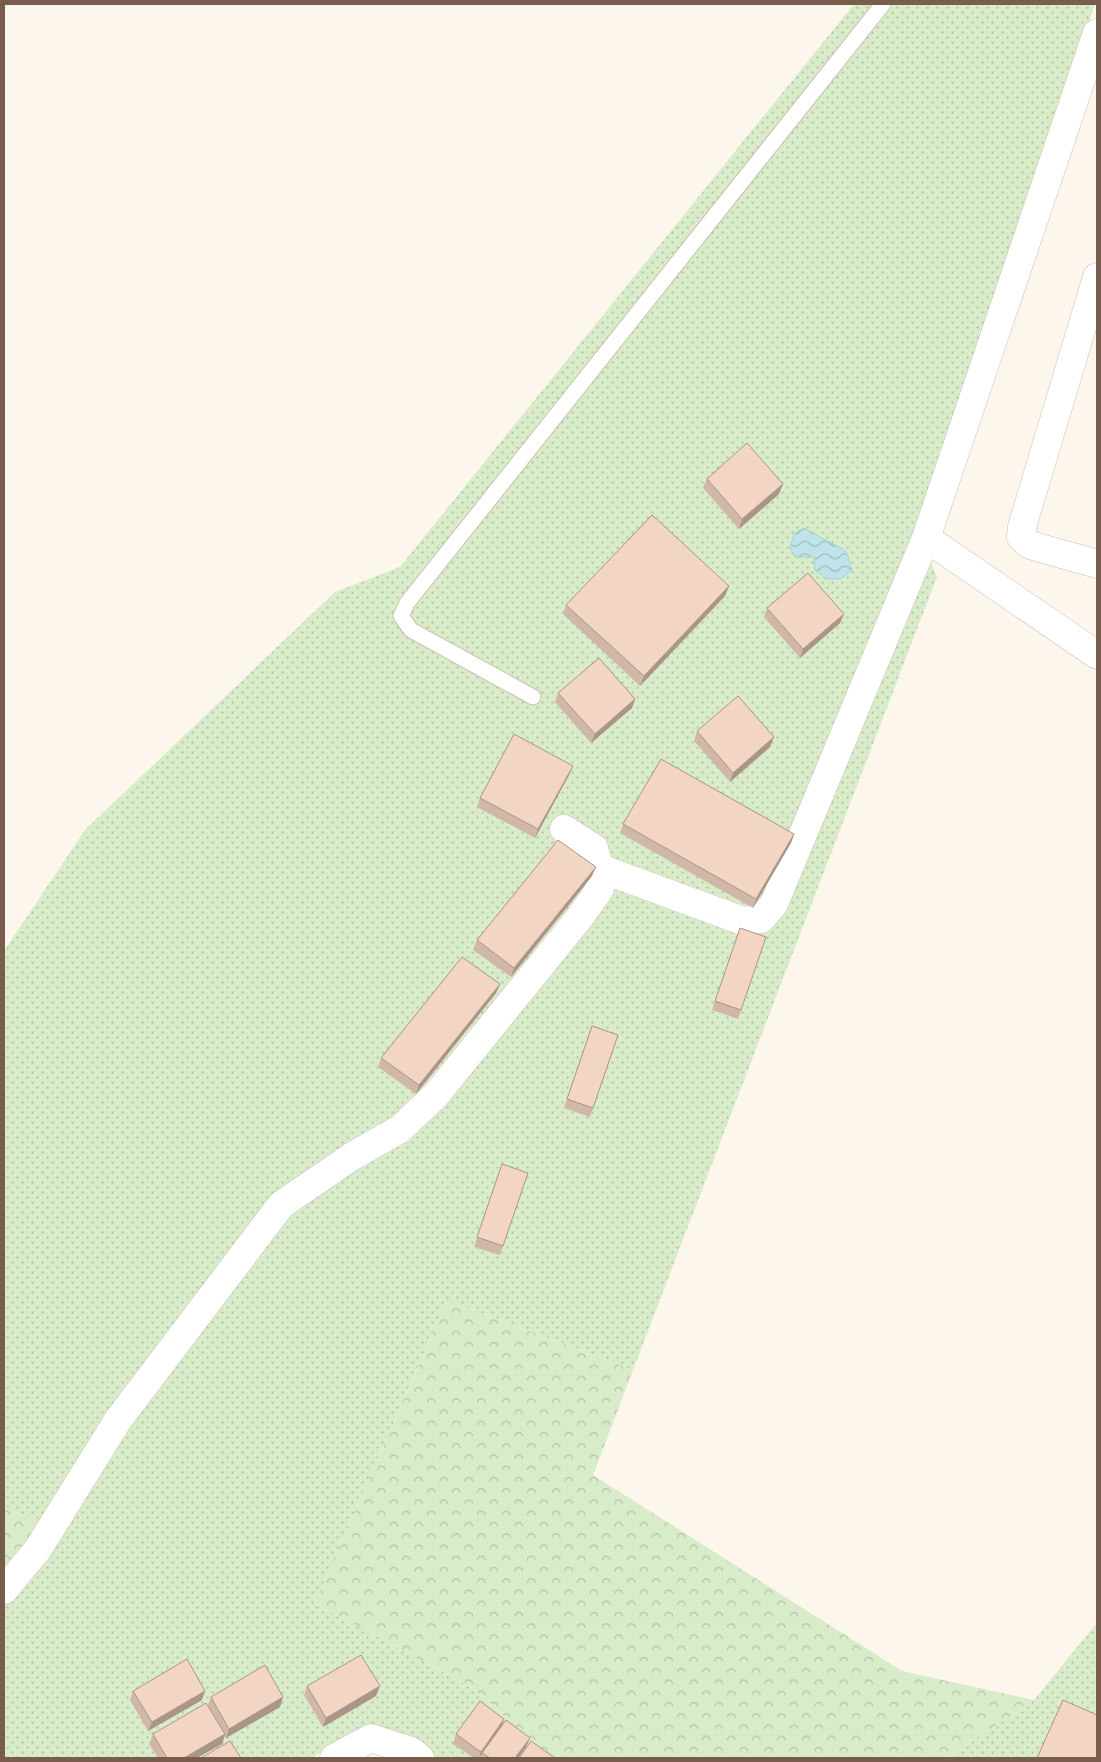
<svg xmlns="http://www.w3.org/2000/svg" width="1101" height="1762" viewBox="0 0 1101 1762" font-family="'DM Sans',sans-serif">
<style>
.grass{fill:url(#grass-dots)}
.forest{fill:url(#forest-crowns)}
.water{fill:url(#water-waves);stroke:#a5d3da}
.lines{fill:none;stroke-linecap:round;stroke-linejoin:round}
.service-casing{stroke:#d1beb0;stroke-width:17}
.minor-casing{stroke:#d1beb0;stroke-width:29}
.service{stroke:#fff;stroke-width:15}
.minor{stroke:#fff;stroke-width:28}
.wall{fill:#d1b7a8}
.shaded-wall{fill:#aa9588}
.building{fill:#f3d5c3;stroke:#aa9588}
</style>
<defs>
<pattern id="grass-dots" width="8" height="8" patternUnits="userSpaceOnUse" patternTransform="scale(1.25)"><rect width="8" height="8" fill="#d8ecc9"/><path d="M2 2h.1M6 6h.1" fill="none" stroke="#b4c2a5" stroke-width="1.8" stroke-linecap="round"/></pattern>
<pattern id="forest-crowns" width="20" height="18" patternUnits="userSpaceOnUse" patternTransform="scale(1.25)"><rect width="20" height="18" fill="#d8ecc9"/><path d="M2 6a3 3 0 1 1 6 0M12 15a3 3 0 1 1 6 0" fill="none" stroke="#b4c2a5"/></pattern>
<pattern id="water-waves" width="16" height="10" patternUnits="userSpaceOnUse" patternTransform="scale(1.25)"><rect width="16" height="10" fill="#bfe3e8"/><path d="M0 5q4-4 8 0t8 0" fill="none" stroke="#a0bbbe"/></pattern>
</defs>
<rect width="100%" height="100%" fill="#fdf6ec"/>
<g class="grass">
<path d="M854 4H1095L917 528 937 577 633 1370 447 1300 315 1603 473 1688 552 1758H436L415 1742 372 1726 311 1758H4V1604L62 1534 4 1506V951L85 830 335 592 400 567Z"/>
<path d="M1097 1620V1758H947L1034 1700 1096 1624Z"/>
</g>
<g class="forest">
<path d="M447 1300 633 1370 593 1475 902 1671 1034 1700 947 1758H552L473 1688 315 1603Z"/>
<path d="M4 1506 62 1534 4 1594Z"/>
</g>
<path class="water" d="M804 528 846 551 852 570 841 579H826L815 570 814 557H795L790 548 794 534Z"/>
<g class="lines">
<defs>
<path id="service" d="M533 697 411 630 401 616 407 603 883 4"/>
<g id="minor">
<path d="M1097 277 1022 527 1021 537 1030 545 1097 564"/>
<path d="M926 538 1097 655"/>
<path d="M599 868 743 921 761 919 774 904 926 538 1097 33"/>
<path d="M4 1590 38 1549 118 1420 281 1205 351 1157 400 1129 436 1095 580 917 600 889 599 868 594 848 564 829"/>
<path d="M334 1758 371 1738 411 1751 420 1758"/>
</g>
</defs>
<use href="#service" class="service-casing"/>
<use href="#minor" class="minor-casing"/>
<use href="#service" class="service"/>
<use href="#minor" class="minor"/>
</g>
<g class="wall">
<path d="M707 479 779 494 739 529 703 488Z"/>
<path d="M729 586 725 596 640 686 563 614 566 605Z"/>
<path d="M767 608 840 623 800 658 764 617Z"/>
<path d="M558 693 635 699 632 708 591 743 555 702Z"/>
<path d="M697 731 770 747 730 782 694 741Z"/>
<path d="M569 775 535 838 477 807 480 798Z"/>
<path d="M623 824 794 834 791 843 753 908 620 833Z"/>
<path d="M592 876 511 977 473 950 477 940Z"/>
<path d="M740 928 741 1010 738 1019 712 1010Z"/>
<path d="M500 984 496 993 416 1094 378 1067 381 1058Z"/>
<path d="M592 1026 618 1035 590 1117 564 1108Z"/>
<path d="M502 1164 503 1246 500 1255 474 1247Z"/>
<path d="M307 1686 376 1696 323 1727 304 1695Z"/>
<path d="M133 1691 202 1700 148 1731 130 1700Z"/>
<path d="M211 1697 280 1707 226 1738 225 1736 222 1744 197 1758H158L149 1744 153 1734 208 1705Z"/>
<path d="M501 1727 530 1738 526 1747 518 1758H480L482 1755 479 1758H474L453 1744 456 1734Z"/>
</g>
<g class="shaded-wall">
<path d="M783 484 779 494 739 529 742 519Z"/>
<path d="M729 586 725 596 640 686 644 676Z"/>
<path d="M844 614 840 623 800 658 803 649Z"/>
<path d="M635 699 632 708 591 743 595 734Z"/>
<path d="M774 737 770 747 730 782 733 773Z"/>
<path d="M573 766 569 775 535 838 538 829Z"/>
<path d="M794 834 791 843 753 908 756 899Z"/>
<path d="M596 867 592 876 511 977 514 968Z"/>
<path d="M500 984 496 993 416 1094 419 1085Z"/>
<path d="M380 1686 376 1696 323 1727 326 1718Z"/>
<path d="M205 1691 202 1700 148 1731 152 1722Z"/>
<path d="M283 1697 280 1707 226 1738 229 1729Z"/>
<path d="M504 1719 501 1728 479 1758 481 1752Z"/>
<path d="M225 1734 222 1744 197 1758H184Z"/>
<path d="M530 1738 526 1747 518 1758H515Z"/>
</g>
<g class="building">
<path d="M747 443 783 484 742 519 707 479Z"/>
<path d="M652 515 729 586 644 676 566 605Z"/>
<path d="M808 573 844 614 803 649 767 608Z"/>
<path d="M599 658 635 699 595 734 558 693Z"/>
<path d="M738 696 774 737 733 773 697 731Z"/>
<path d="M514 734 573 766 538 829 480 798Z"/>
<path d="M661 759 794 834 756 899 623 824Z"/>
<path d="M558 840 596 867 514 968 477 940Z"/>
<path d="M740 928 766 937 741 1010 715 1001Z"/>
<path d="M462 957 500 984 419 1085 381 1058Z"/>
<path d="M592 1026 618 1035 593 1108 567 1099Z"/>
<path d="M502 1164 528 1173 503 1246 477 1237Z"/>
<path d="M361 1655 380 1686 326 1718 307 1686Z"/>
<path d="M187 1659 205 1691 152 1722 133 1691Z"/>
<path d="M265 1665 283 1697 229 1729 211 1697Z"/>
<path d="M1063 1700 1097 1715V1758H1037Z"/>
<path d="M480 1701 504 1719 481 1752 456 1734Z"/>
<path d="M206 1703 225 1734 184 1758H167L153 1734Z"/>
<path d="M506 1720 530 1738 515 1758H490L482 1753Z"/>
<path d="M230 1741 241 1758H201Z"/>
<path d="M531 1741 555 1758H519Z"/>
</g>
<rect width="1101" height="1762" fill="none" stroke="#7a5c4d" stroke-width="10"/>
</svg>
